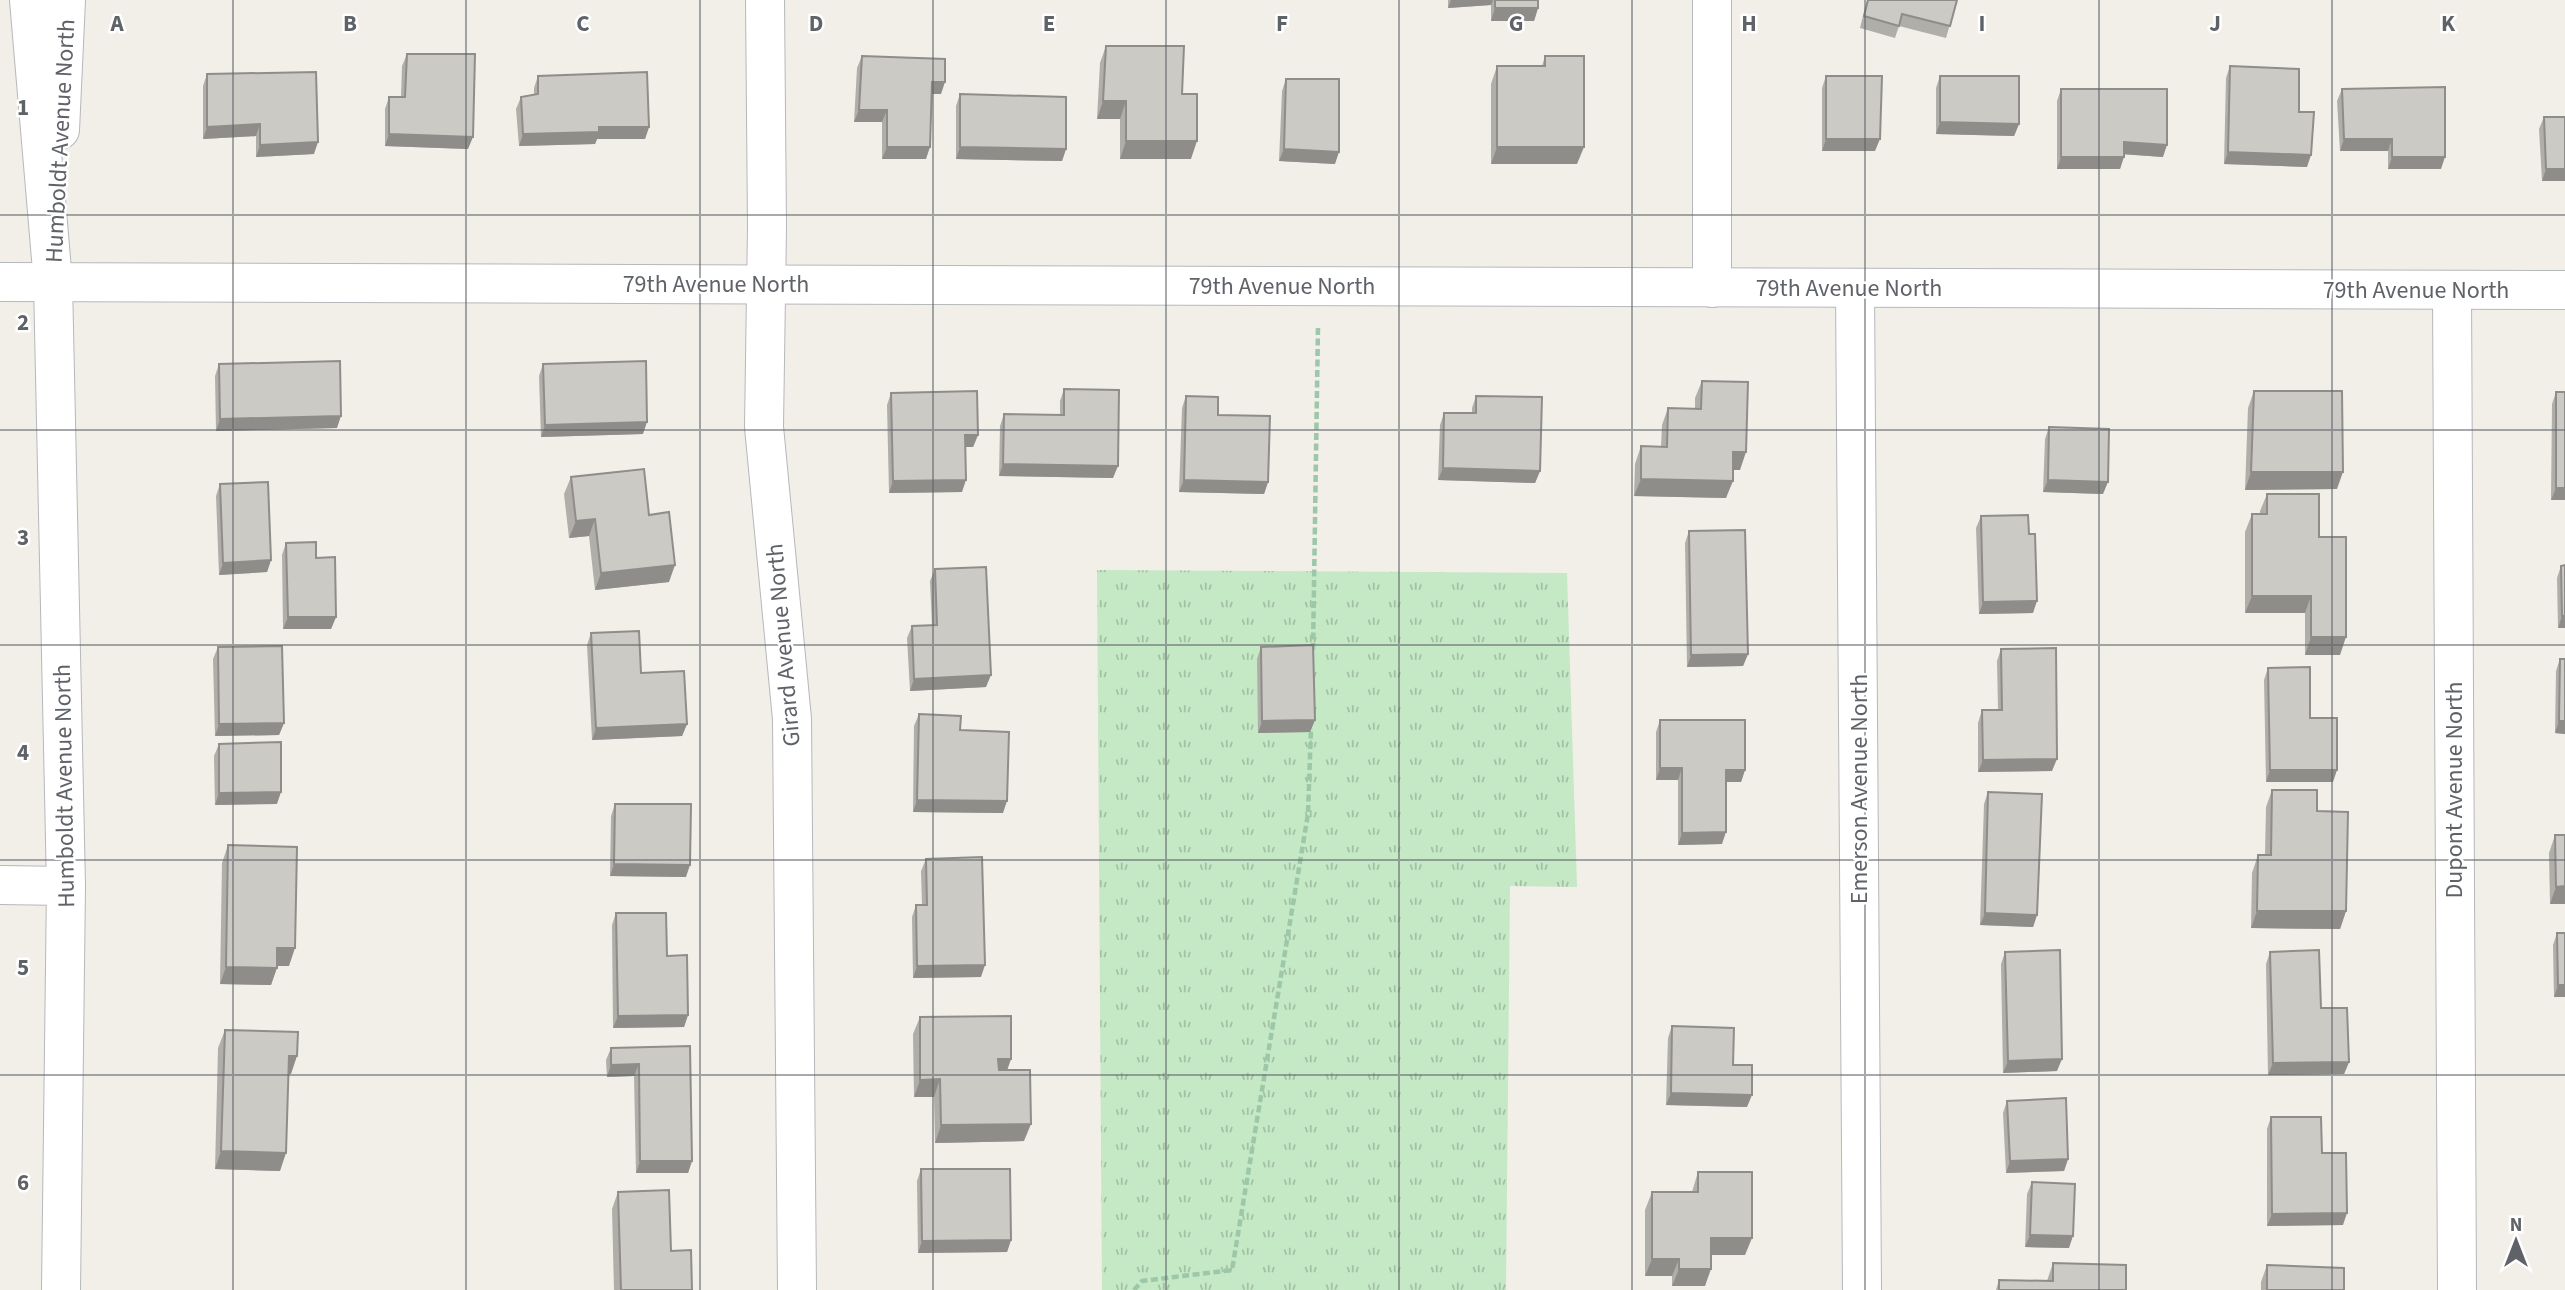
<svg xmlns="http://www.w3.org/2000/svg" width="2565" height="1290" viewBox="0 0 2565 1290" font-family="'Source Sans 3',sans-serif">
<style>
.park{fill:url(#park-tufts)}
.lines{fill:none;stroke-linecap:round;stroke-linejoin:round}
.minor-casing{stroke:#b5b8bc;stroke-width:40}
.path{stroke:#9cc7a9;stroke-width:4.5;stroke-dasharray:7 3.5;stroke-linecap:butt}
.minor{stroke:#fff;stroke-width:38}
.wall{fill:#afaea9}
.shaded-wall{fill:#8f8d8a}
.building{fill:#cccac5;stroke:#8f8d8a;stroke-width:2}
.grid{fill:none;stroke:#5f6368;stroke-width:2;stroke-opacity:0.55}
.labels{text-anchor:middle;stroke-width:5;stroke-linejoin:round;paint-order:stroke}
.street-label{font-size:24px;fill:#5f6368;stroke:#fff}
.grid-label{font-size:23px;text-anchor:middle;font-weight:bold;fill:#5f6368;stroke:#fff;stroke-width:5;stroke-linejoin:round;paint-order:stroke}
</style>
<defs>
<pattern id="park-tufts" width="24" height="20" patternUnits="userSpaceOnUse" patternTransform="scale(1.75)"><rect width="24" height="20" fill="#c5e8c5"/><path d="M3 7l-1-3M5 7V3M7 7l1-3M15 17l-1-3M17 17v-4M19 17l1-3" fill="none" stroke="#a3c0a4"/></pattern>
</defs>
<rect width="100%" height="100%" fill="#f1efe8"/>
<path class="park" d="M1097 570 1567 573 1577 887 1510 886 1506 1290H1102Z"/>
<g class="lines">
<defs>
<g id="minor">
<path d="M29 0 53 282 66 886 61 1290"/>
<path d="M765 0 767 227 764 427 792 719 797 1290"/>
<path d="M1712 0V288"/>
<path d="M60 130 66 0"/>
<path d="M0 282 2565 290"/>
<path d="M1855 288 1862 1290"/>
<path d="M2452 290 2457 1290"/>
<path d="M0 885 66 886"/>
</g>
</defs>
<use href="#minor" class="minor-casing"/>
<g class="path">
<path d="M1313 650 1318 326"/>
<path d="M1134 1290 1142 1281 1232 1270 1308 814 1311 728"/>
</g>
<use href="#minor" class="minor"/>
</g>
<g class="wall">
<path d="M1448 0H1538V8L1534 21H1491V5L1448 8Z"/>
<path d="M1867 0H1957L1946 38 1899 26 1895 38 1860 28Z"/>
<path d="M1106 46 1182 94 1191 159H1120V119H1097L1100 63Z"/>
<path d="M407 54 468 149 385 146V109L389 97H401L402 66Z"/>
<path d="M862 56 941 94H932L926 159H882V122H854L857 68Z"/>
<path d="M1545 56 1577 164H1491V84L1497 66H1542Z"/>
<path d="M2230 66 2299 112 2307 167 2224 164 2226 78Z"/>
<path d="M207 74 314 154 256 157V136L203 139V86Z"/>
<path d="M538 76 649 127 645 139H597L595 144 519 146 516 109 521 97 534 95V88Z"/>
<path d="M1826 76 1875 151H1822V88Z"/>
<path d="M1940 76 2019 124 2014 136 1936 134V88Z"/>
<path d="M1286 79 1335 164 1279 161 1282 91Z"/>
<path d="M2061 89 2163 157 2124 154 2120 169H2057V101Z"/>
<path d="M2342 89 2441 169H2388V151H2340L2337 101Z"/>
<path d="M960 94 1066 149 1062 161 956 159V106Z"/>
<path d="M2544 117 2565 181H2542L2539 129Z"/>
<path d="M219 364 337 428 216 431 215 376Z"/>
<path d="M543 364 643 434 541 437 539 376Z"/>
<path d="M1702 381 1740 470H1733L1726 498 1634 496 1635 464 1641 446 1661 447 1662 425 1668 408H1695V398Z"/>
<path d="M1064 389 1113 478 999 476 1000 426 1004 414 1060 415V401Z"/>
<path d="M2254 391 2337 489 2245 490 2248 408Z"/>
<path d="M2556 392 2565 500H2551L2552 404Z"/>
<path d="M891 393 978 435 973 447H966L962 492 889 493 887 405Z"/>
<path d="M1186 396 1218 415 1268 482 1264 494 1179 492 1182 408Z"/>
<path d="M1476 396 1540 471 1535 483 1438 480 1440 425 1444 413H1472V408Z"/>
<path d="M2049 427 2103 494 2043 492 2045 439Z"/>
<path d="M571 477 649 515 669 582 595 590 589 536 569 538 564 494Z"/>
<path d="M220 484 271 560 267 572 219 575 216 496Z"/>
<path d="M2267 494 2319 537 2340 655H2305V613H2245V532L2252 514H2260V511Z"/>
<path d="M1981 516 2033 613 1979 614 1976 528Z"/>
<path d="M1689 531 1748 654 1743 666 1687 667 1685 543Z"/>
<path d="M286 543 316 558 336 617 331 629H283L282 555Z"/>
<path d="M2561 566 2565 628H2558L2557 578Z"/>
<path d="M935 569 986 687 910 691 907 638 912 626 932 625 930 581Z"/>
<path d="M591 633 641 673 687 724 682 736 592 740 587 645Z"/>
<path d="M218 647 284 723 279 735 215 736 213 659Z"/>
<path d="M1261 647 1315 720 1310 732 1258 733 1257 659Z"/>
<path d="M2001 649 2052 771 1978 772V723L1982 710H1998L1997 661Z"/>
<path d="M2560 659H2565V734L2555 733 2556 671Z"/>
<path d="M2268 668 2310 718 2333 782H2266L2264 680Z"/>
<path d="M919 714 1003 813 913 812 914 726Z"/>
<path d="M1660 720 1745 770 1741 782H1726L1722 844 1678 845V780H1656V732Z"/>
<path d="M219 744 277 804 215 805 214 756Z"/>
<path d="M2272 790 2317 811 2346 911 2340 929 2251 928 2252 873 2258 855H2265L2266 807Z"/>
<path d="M1988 792 2037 915 2033 927 1980 925 1984 804Z"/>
<path d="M615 804 686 877 610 876 611 816Z"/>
<path d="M2555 835 2565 904H2550L2549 853Z"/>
<path d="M228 845 289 966H277L271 985 220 984 222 863Z"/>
<path d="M926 859 981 977 913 978 912 917 916 905H922L921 871Z"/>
<path d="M616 913 667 956 688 1015 684 1027 613 1028 612 925Z"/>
<path d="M2557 933H2565V997H2554L2553 945Z"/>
<path d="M2005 952 2057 1071 2003 1073 2001 964Z"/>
<path d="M2270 952 2321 1008 2349 1062 2344 1074 2268 1075 2266 964Z"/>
<path d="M920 1017 1011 1059 1007 1070 1024 1141 935 1143 934 1097H914L913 1034Z"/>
<path d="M1672 1026 1747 1107 1666 1105 1668 1038Z"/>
<path d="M225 1030 291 1074H288L280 1171 215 1169 218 1048Z"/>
<path d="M690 1046 692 1161 688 1173H636L634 1076 607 1077 606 1060 611 1048Z"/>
<path d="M2007 1101 2068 1159 2064 1171 2006 1173 2003 1113Z"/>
<path d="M2271 1117 2322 1153 2343 1225 2267 1226V1129Z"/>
<path d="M921 1169 1011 1240 1007 1252 918 1253 917 1181Z"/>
<path d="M1698 1172 1745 1255H1711L1705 1286H1672V1276H1645V1210L1652 1192H1692Z"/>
<path d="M2032 1182 2069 1248 2025 1247 2027 1194Z"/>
<path d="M618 1192 671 1251 692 1290H614L612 1209Z"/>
<path d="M2053 1263 2126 1290H1996L1999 1280 2047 1281Z"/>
<path d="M2267 1265 2344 1290H2261V1282Z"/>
</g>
<g class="shaded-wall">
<path d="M1451 0H1493L1491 5 1448 8Z"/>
<path d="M1495 8H1538L1534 21H1491Z"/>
<path d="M932 82H945L941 94H928Z"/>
<path d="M1103 101H1126L1120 119H1097Z"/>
<path d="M859 110H887L882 122H854Z"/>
<path d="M1940 122 2019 124 2014 136 1936 134Z"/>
<path d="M260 124 256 136 203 139 207 127Z"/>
<path d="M599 127H649L645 139H597L595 144 519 146 523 134Z"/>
<path d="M389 134 473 137 468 149 385 146Z"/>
<path d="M1826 139H1880L1875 151H1822Z"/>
<path d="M2344 139H2392L2388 151H2340Z"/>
<path d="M1126 141H1197L1191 159H1120Z"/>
<path d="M318 142 314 154 256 157 260 145Z"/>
<path d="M2124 142 2167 145 2163 157 2120 154Z"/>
<path d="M887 147H930L926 159H882Z"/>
<path d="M960 147 1066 149 1062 161 956 159Z"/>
<path d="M1497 147H1584L1577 164H1491Z"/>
<path d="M1284 149 1339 152 1335 164 1279 161Z"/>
<path d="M2228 152 2311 155 2307 167 2224 164Z"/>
<path d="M2061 157H2124L2120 169H2057Z"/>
<path d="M2392 157H2445L2441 169H2388Z"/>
<path d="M2546 169H2565V181H2542Z"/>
<path d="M341 416 337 428 216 431 220 419Z"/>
<path d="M647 422 643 434 541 437 545 425Z"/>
<path d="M965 435H978L973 447H961Z"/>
<path d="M1733 452H1746L1740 470H1727Z"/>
<path d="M1003 464 1118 466 1113 478 999 476Z"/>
<path d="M1443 468 1540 471 1535 483 1438 480Z"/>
<path d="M2251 472H2343L2337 489 2245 490Z"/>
<path d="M1641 479 1733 481 1726 498 1634 496Z"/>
<path d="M966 480 962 492 889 493 893 481Z"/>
<path d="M1184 480 1268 482 1264 494 1179 492Z"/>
<path d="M2048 480 2108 482 2103 494 2043 492Z"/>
<path d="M2556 488H2565V500H2551Z"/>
<path d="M595 519 589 536 569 538 576 521Z"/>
<path d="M271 560 267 572 219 575 223 563Z"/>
<path d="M675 565 669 582 595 590 601 573Z"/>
<path d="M2252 596H2311L2305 613H2245Z"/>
<path d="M2037 601 2033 613 1979 614 1983 602Z"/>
<path d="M2562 616H2565V628H2558Z"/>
<path d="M288 617H336L331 629H283Z"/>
<path d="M2311 637H2346L2340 655H2305Z"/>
<path d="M1748 654 1743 666 1687 667 1691 655Z"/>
<path d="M991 675 986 687 910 691 914 679Z"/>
<path d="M1315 720 1310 732 1258 733 1262 721Z"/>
<path d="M2559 721H2565V734L2555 733Z"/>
<path d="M284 723 279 735 215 736 219 724Z"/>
<path d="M687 724 682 736 592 740 596 728Z"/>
<path d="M2057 759 2052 771 1978 772 1983 760Z"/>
<path d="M1660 768H1682L1678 780H1656Z"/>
<path d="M1726 770H1745L1741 782H1722Z"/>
<path d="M2270 770H2337L2333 782H2266Z"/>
<path d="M281 792 277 804 215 805 219 793Z"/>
<path d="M917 800 1007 801 1003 813 913 812Z"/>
<path d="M1726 832 1722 844 1678 845 1682 833Z"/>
<path d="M614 864 690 865 686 877 610 876Z"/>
<path d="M2565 886V904H2550L2556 887Z"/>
<path d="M2257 911H2346L2340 929 2251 928Z"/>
<path d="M1985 913 2037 915 2033 927 1980 925Z"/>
<path d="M277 948H295L289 966H271Z"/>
<path d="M985 965 981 977 913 978 917 966Z"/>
<path d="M226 967 277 968 271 985 220 984Z"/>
<path d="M2558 985H2565V997H2554Z"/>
<path d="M688 1015 684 1027 613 1028 618 1016Z"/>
<path d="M289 1056H297L291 1074H282Z"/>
<path d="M998 1059H1011L1005 1076H992Z"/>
<path d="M2062 1059 2057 1071 2003 1073 2008 1061Z"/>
<path d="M2349 1062 2344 1074 2268 1075 2273 1063Z"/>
<path d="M639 1064 634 1076 607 1077 611 1065Z"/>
<path d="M940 1079 934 1097H914L920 1080Z"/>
<path d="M1671 1093 1752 1095 1747 1107 1666 1105Z"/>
<path d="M1031 1124 1024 1141 935 1143 941 1125Z"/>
<path d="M221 1151 286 1153 280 1171 215 1169Z"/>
<path d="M2068 1159 2064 1171 2006 1173 2010 1161Z"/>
<path d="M640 1161H692L688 1173H636Z"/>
<path d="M2347 1213 2343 1225 2267 1226 2272 1214Z"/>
<path d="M2030 1235 2073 1236 2069 1248 2025 1247Z"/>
<path d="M1711 1238H1752L1745 1255H1705Z"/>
<path d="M1011 1240 1007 1252 918 1253 922 1241Z"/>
<path d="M1652 1259H1679L1672 1276H1645Z"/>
<path d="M1679 1269H1711L1705 1286H1672Z"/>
</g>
<g class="building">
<rect x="1495" y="0" width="43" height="8"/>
<path d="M1868 0H1957L1950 26 1902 14 1899 26 1864 16Z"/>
<path d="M1106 46H1184L1182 94H1197V141H1126V101H1103Z"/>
<path d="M407 54H475L473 137 389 134V97H405Z"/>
<path d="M862 56 945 59V82H932L930 147H887V110H859Z"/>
<path d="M1545 56H1584V147H1497V66H1545Z"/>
<path d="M2230 66 2299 69V112H2314L2311 155 2228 152Z"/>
<path d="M316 72 318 142 260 145V124L207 127V74Z"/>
<path d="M647 72 649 127H599V132L523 134 521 97 538 94V76Z"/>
<path d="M1826 76H1882L1880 139H1826Z"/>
<path d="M1940 76H2019V124L1940 122Z"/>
<path d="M1286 79H1339V152L1284 149Z"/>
<path d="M2445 87V157H2392V139H2344L2342 89Z"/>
<path d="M2061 89H2167V145L2124 142V157H2061Z"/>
<path d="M960 94 1066 97V149L960 147Z"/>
<path d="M2544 117H2565V169H2546Z"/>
<path d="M340 361 341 416 220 419 219 364Z"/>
<path d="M646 361 647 422 545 425 543 364Z"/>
<path d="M1702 381 1748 382 1746 452H1733V481L1641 479V446L1667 447 1668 408 1701 409Z"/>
<path d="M1064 389 1119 390 1118 466 1003 464 1004 414 1064 415Z"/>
<path d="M977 391 978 435H965L966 480 893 481 891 393Z"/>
<path d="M2254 391H2342L2343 472H2251Z"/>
<rect x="2556" y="392" width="9" height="96"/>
<path d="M1186 396 1218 397V415L1270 416 1268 482 1184 480Z"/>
<path d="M1476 396 1542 397 1540 471 1443 468 1444 413H1476Z"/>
<path d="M2049 427 2109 429 2108 482 2048 480Z"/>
<path d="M644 469 649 515 669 512 675 565 601 573 595 519 576 521 571 477Z"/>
<path d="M268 482 271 560 223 563 220 484Z"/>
<path d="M2267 494H2319V537H2346V637H2311V596H2252V514H2267Z"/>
<path d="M2028 515 2029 534H2035L2037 601 1983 602 1981 516Z"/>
<path d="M1745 530 1748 654 1691 655 1689 531Z"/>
<path d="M316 542V558L335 557 336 617H288L286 543Z"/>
<path d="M2565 565V616H2562L2561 566Z"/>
<path d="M986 567 991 675 914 679 912 626 937 625 935 569Z"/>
<path d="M639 631 641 673 684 671 687 724 596 728 591 633Z"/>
<path d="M1313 645 1315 720 1262 721 1261 647Z"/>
<path d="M282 646 284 723 219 724 218 647Z"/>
<path d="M2056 648 2057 759 1983 760 1982 710H2002L2001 649Z"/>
<path d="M2560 659H2565V721H2559Z"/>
<path d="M2310 667V718H2337V770H2270L2268 668Z"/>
<path d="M919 714 961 716 960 730 1009 732 1007 801 917 800Z"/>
<path d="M1660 720H1745V770H1726V832L1682 833V768H1660Z"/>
<path d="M281 742V792L219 793V744Z"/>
<path d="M2272 790H2317V811L2348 812 2346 911H2257L2258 855H2271Z"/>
<path d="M1988 792 2042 794 2037 915 1985 913Z"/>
<path d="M615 804H691L690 865 614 864Z"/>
<path d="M2555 835H2565V886L2556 887Z"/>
<path d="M228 845 297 847 295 948H277V968L226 967Z"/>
<path d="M982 857 985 965 917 966 916 905H927L926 859Z"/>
<path d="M616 913H666L667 956 687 955 688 1015 618 1016Z"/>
<path d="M2557 933H2565V985H2558Z"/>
<path d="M2060 950 2062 1059 2008 1061 2005 952Z"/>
<path d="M2319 950 2321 1008H2347L2349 1062 2273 1063 2270 952Z"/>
<path d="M1011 1016V1059H998L999 1070H1030L1031 1124 941 1125 940 1079 920 1080V1017Z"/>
<path d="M1672 1026 1734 1028 1733 1065H1752V1095L1671 1093Z"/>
<path d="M225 1030 298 1032 297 1056H289L286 1153 221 1151Z"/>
<path d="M690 1046 692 1161H640L639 1064 611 1065V1048Z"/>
<path d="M2066 1098 2068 1159 2010 1161 2007 1101Z"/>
<path d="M2271 1117H2321L2322 1153H2346L2347 1213 2272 1214Z"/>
<path d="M921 1169H1010L1011 1240 922 1241Z"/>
<path d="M1698 1172H1752V1238H1711V1269H1679V1259H1652V1192H1698Z"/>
<path d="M2032 1182 2075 1184 2073 1236 2030 1235Z"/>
<path d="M669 1190 671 1251 691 1250 692 1290H621L618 1192Z"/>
<path d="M2053 1263 2126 1265V1290H1999V1280L2053 1281Z"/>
<path d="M2267 1265 2344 1268V1290H2267Z"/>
</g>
<path class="grid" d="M233 0V1290M466 0V1290M700 0V1290M933 0V1290M1166 0V1290M1399 0V1290M1632 0V1290M1865 0V1290M2099 0V1290M2332 0V1290M0 215H2565M0 430H2565M0 645H2565M0 860H2565M0 1075H2565"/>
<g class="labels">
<g class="street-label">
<text transform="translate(60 141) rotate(-87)" y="8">Humboldt Avenue North</text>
<text x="716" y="292">79th Avenue North</text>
<text x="1282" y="294">79th Avenue North</text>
<text x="1849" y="296">79th Avenue North</text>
<text x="2416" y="298">79th Avenue North</text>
<text transform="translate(783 645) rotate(-95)" y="8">Girard Avenue North</text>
<text transform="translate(64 786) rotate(-91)" y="8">Humboldt Avenue North</text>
<text transform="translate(1859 789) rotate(-90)" y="8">Emerson Avenue North</text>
<text transform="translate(2454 790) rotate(-90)" y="8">Dupont Avenue North</text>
</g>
</g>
<g class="grid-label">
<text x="117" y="31">A</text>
<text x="350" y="31">B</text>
<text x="583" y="31">C</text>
<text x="816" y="31">D</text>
<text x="1049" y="31">E</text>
<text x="1282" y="31">F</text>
<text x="1516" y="31">G</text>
<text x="1749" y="31">H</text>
<text x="1982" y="31">I</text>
<text x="2215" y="31">J</text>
<text x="2448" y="31">K</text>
<text x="23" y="115">1</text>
<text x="23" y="330">2</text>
<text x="23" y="545">3</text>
<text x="23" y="760">4</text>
<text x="23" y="975">5</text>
<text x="23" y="1190">6</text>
</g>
<g transform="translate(2516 1241)" stroke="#ffffff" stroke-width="5" paint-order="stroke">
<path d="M0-5L12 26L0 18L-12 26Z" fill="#5f6368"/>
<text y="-10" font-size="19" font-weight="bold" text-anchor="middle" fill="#5f6368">N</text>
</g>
</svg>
